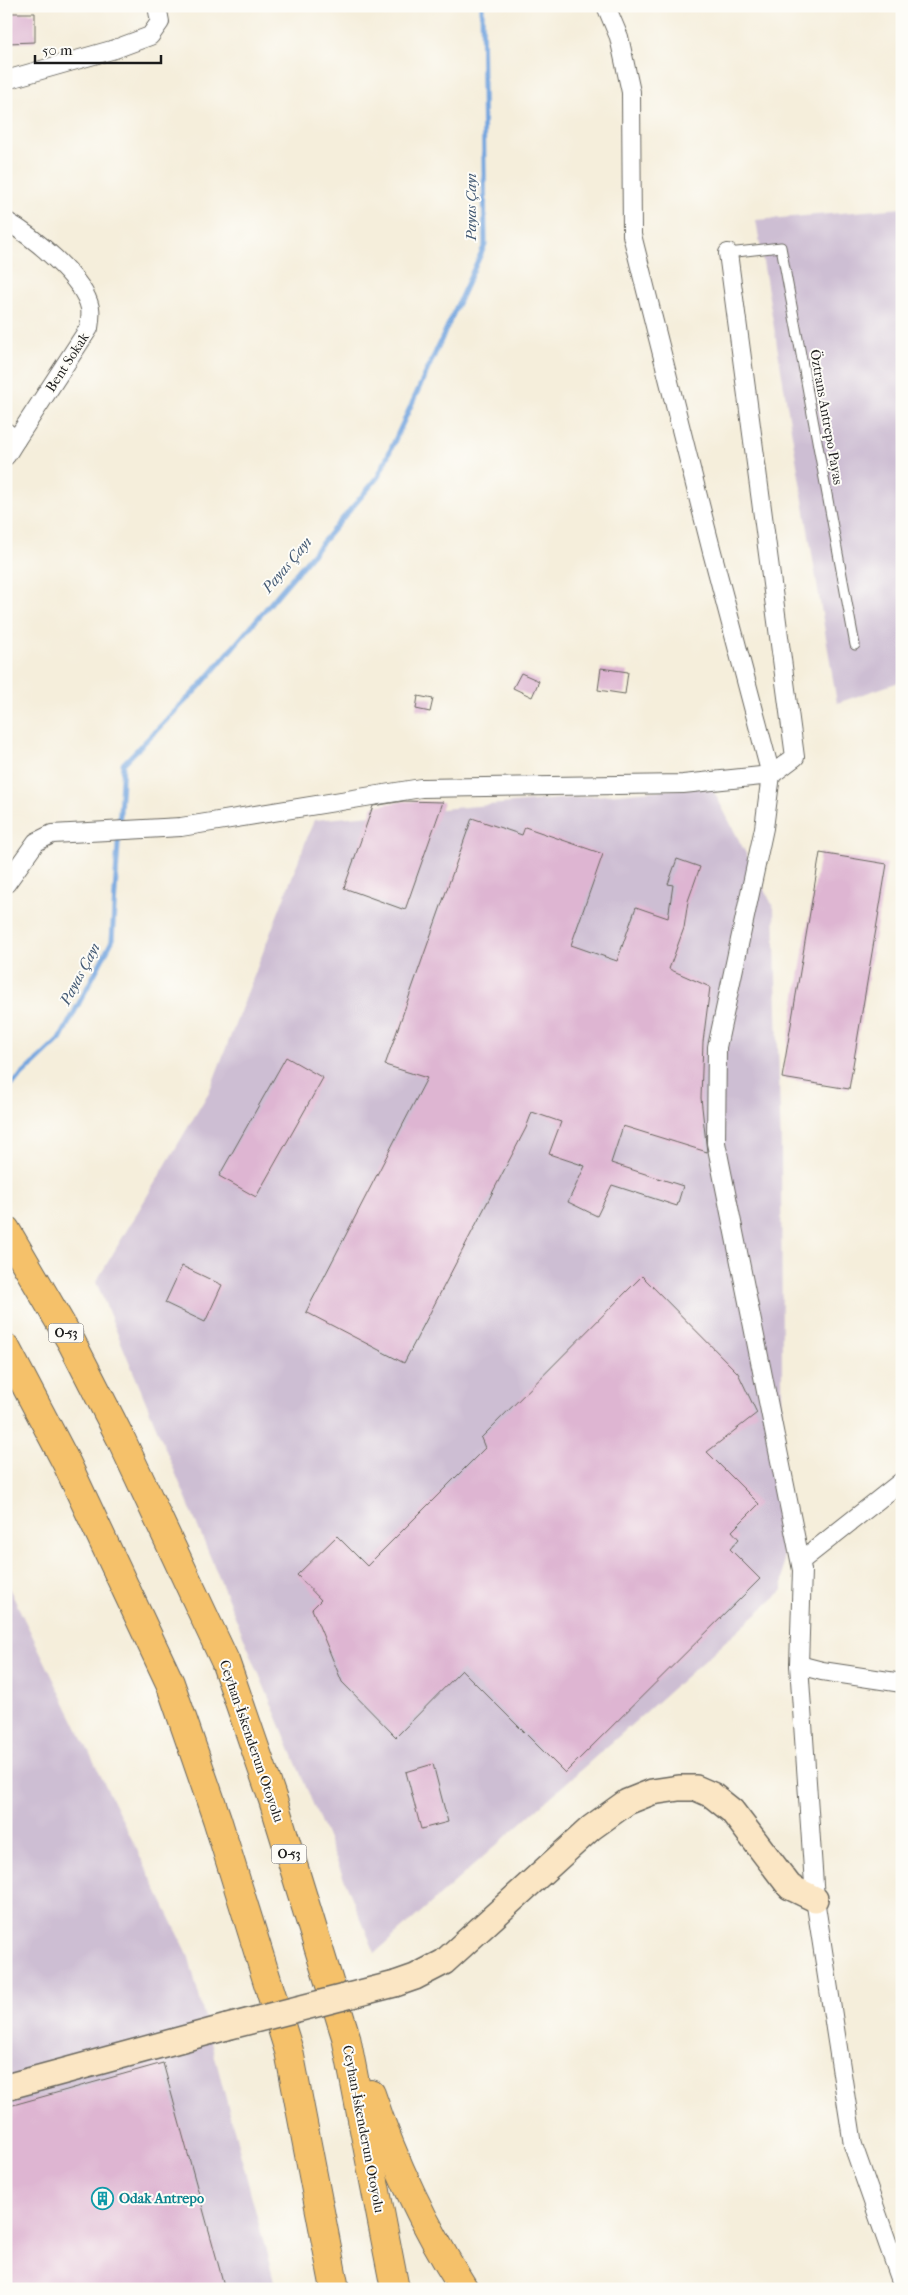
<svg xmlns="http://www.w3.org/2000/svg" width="908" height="2295" viewBox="0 0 908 2295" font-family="'IM FELL French Canon',serif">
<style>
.industrial{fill:#cdbed3}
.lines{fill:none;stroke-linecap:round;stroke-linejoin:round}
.stream{stroke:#74a6df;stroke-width:5}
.building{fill:#deb5d2}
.lane-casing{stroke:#68665f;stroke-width:11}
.street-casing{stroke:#68665f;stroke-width:20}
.secondary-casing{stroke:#68665f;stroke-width:28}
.highway-casing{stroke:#68665f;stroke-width:30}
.lane{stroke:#fff;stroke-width:9}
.street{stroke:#fff;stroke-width:18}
.secondary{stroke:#fbe6c4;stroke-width:25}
.highway{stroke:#f5c16b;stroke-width:28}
.secondary-bridge-casing{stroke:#68665f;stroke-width:28;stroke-linecap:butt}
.secondary-bridge{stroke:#fbe6c4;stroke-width:25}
.labels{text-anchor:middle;stroke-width:4;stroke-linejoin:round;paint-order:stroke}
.shield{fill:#fdfcf7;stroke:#605f5e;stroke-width:1}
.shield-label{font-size:12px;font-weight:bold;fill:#1c1c1c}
.street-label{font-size:14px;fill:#1c1c1c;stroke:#fdfcf7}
.culture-label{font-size:14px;font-weight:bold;fill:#0d838f;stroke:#fdfcf7;text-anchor:start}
.water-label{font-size:15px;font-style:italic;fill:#445a74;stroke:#fdfcf7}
</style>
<rect width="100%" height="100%" fill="#fdfcf7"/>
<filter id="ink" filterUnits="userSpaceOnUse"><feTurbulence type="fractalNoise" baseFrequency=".02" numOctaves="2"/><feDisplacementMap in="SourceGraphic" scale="10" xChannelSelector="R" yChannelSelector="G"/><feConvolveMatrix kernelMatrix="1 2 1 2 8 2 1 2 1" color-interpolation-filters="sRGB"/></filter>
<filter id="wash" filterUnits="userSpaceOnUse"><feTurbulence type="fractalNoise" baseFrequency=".0096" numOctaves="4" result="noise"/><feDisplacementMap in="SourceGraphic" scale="20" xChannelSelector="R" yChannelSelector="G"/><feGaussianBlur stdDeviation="1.12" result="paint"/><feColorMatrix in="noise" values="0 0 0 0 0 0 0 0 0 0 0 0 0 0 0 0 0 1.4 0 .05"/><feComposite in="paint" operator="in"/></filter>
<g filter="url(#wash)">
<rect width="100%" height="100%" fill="#f5eedb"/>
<g class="industrial">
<path d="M902 208V681L837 703 756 220Z"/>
<path d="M711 786 774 908 781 1149 783 1590 375 1953 96 1282 209 1092 314 820Z"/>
<path d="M6 1582 188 1954 276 2289H6Z"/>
</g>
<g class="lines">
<path class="stream" d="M6 1090 60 1039 112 941 123 764 200 686 378 477 485 245 482 6"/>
</g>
<g id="blocks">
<g class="building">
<path d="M8 13H35V42L8 43Z"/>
<path d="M601 668 628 672 625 694 598 690Z"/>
<path d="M521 673 539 681 532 697 513 688Z"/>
<path d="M418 696 433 699 430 712 416 709Z"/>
<path d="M404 801 443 802 405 910 344 888 373 806Z"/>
<path d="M472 818 522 835 525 827 603 854 571 945 617 961 636 907 668 918 673 885 668 884 677 859 700 867 688 901 684 928 669 969 710 987 703 1042 701 1098 707 1152 623 1126 611 1163 683 1186 677 1206 612 1185 597 1216 568 1202 585 1166 549 1154 561 1122 532 1112 526 1128 404 1363 306 1312 427 1078 385 1065Z"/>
<path d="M820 853 887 864 849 1089 782 1078Z"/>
<path d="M286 1057 323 1078 256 1197 219 1176Z"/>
<path d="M182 1266 222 1285 205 1322 165 1303Z"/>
<path d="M642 1276 738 1373 757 1413 707 1452 759 1504 732 1531 739 1539 730 1549 760 1579 565 1773 462 1670 396 1737 342 1682 312 1609 321 1600 297 1575 337 1536 367 1566 485 1448 481 1438Z"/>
<path d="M433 1764 448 1822 421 1829 406 1772Z"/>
<path d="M163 2063 225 2289H6V2107Z"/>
</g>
</g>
</g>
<g filter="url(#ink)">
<use href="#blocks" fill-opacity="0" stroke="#68665f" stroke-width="1"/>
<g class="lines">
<defs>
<path id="lane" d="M728 253 781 247 855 645"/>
<g id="street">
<path d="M606 6 619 37 631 92 632 235 712 552 771 775 764 828 717 1047 716 1143 802 1570 799 1665 815 1899 853 2145 902 2284"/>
<path d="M6 80 115 49 150 36 160 22 157 6"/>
<path d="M6 221C32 236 84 278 90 308 91 314 90 322 89 328L16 440"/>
<path d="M6 432 16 440 6 456"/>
<path d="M6 884 36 842 52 834 181 827 421 788 683 784 771 775 795 757 728 253"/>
<path d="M801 1561 902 1481"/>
<path d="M799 1665 822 1671 902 1683"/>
</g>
<g id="secondary">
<path d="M395 1984 415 1977 444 1962 591 1828 627 1802 652 1792 679 1788H696L712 1795 732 1811 790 1887 815 1899"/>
<path d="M6 2087 227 2027"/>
</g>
<g id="highway">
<path d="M6 1230 72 1343 121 1439 225 1661 273 1800 346 2037 395 2289"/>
<path d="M6 1348 67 1464 170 1683 217 1819 289 2051 335 2289"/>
<path d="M371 2094C394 2163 425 2228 464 2289"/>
</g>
</defs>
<use href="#lane" class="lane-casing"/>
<use href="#street" class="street-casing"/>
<use href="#secondary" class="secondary-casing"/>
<use href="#highway" class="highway-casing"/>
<use href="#lane" class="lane"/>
<use href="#street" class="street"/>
<use href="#secondary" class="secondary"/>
<use href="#highway" class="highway"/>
<defs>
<path id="secondary-bridge" d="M227 2027 395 1984"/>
</defs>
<use href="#secondary-bridge" class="secondary-bridge-casing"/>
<use href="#secondary-bridge" class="secondary-bridge"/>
</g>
</g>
<defs>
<symbol id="building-ring" viewBox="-11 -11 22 22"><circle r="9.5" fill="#fdfcf7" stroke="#0f9aa8" stroke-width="1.5"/><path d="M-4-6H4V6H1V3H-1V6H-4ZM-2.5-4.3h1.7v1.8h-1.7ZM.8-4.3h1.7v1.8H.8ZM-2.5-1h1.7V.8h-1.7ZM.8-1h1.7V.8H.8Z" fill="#0f9aa8"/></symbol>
</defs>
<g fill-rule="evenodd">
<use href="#building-ring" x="90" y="2186" width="25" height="25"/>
</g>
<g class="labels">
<g class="shield">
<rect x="48.5" y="1323.5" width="35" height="19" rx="4"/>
<rect x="271.5" y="1844.5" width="35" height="19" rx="4"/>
</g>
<g class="shield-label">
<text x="66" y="1337">O-53</text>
<text x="289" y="1858">O-53</text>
</g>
<g class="street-label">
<text transform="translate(67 362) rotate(-57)" y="5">Bent Sokak</text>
<text transform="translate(827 417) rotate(80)" y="5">Öztrans Antrepo Payas</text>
<text transform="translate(252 1741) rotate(71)" y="5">Ceyhan-İskenderun Otoyolu</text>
<text transform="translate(364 2129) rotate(79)" y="5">Ceyhan-İskenderun Otoyolu</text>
</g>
<g class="culture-label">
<text x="119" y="2203">Odak Antrepo</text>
</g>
<g class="water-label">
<text transform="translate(471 207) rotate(-90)" y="5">Payas Çayı</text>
<text transform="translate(287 565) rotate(-50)" y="5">Payas Çayı</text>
<text transform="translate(80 974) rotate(-62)" y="5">Payas Çayı</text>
</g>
</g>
<rect width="908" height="2295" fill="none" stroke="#fdfcf7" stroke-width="25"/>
<path d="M35 55v8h126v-8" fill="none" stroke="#1c1c1c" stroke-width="2.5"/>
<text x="42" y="55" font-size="15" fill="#1c1c1c" stroke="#fdfcf7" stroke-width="4" paint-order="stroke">50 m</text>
</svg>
